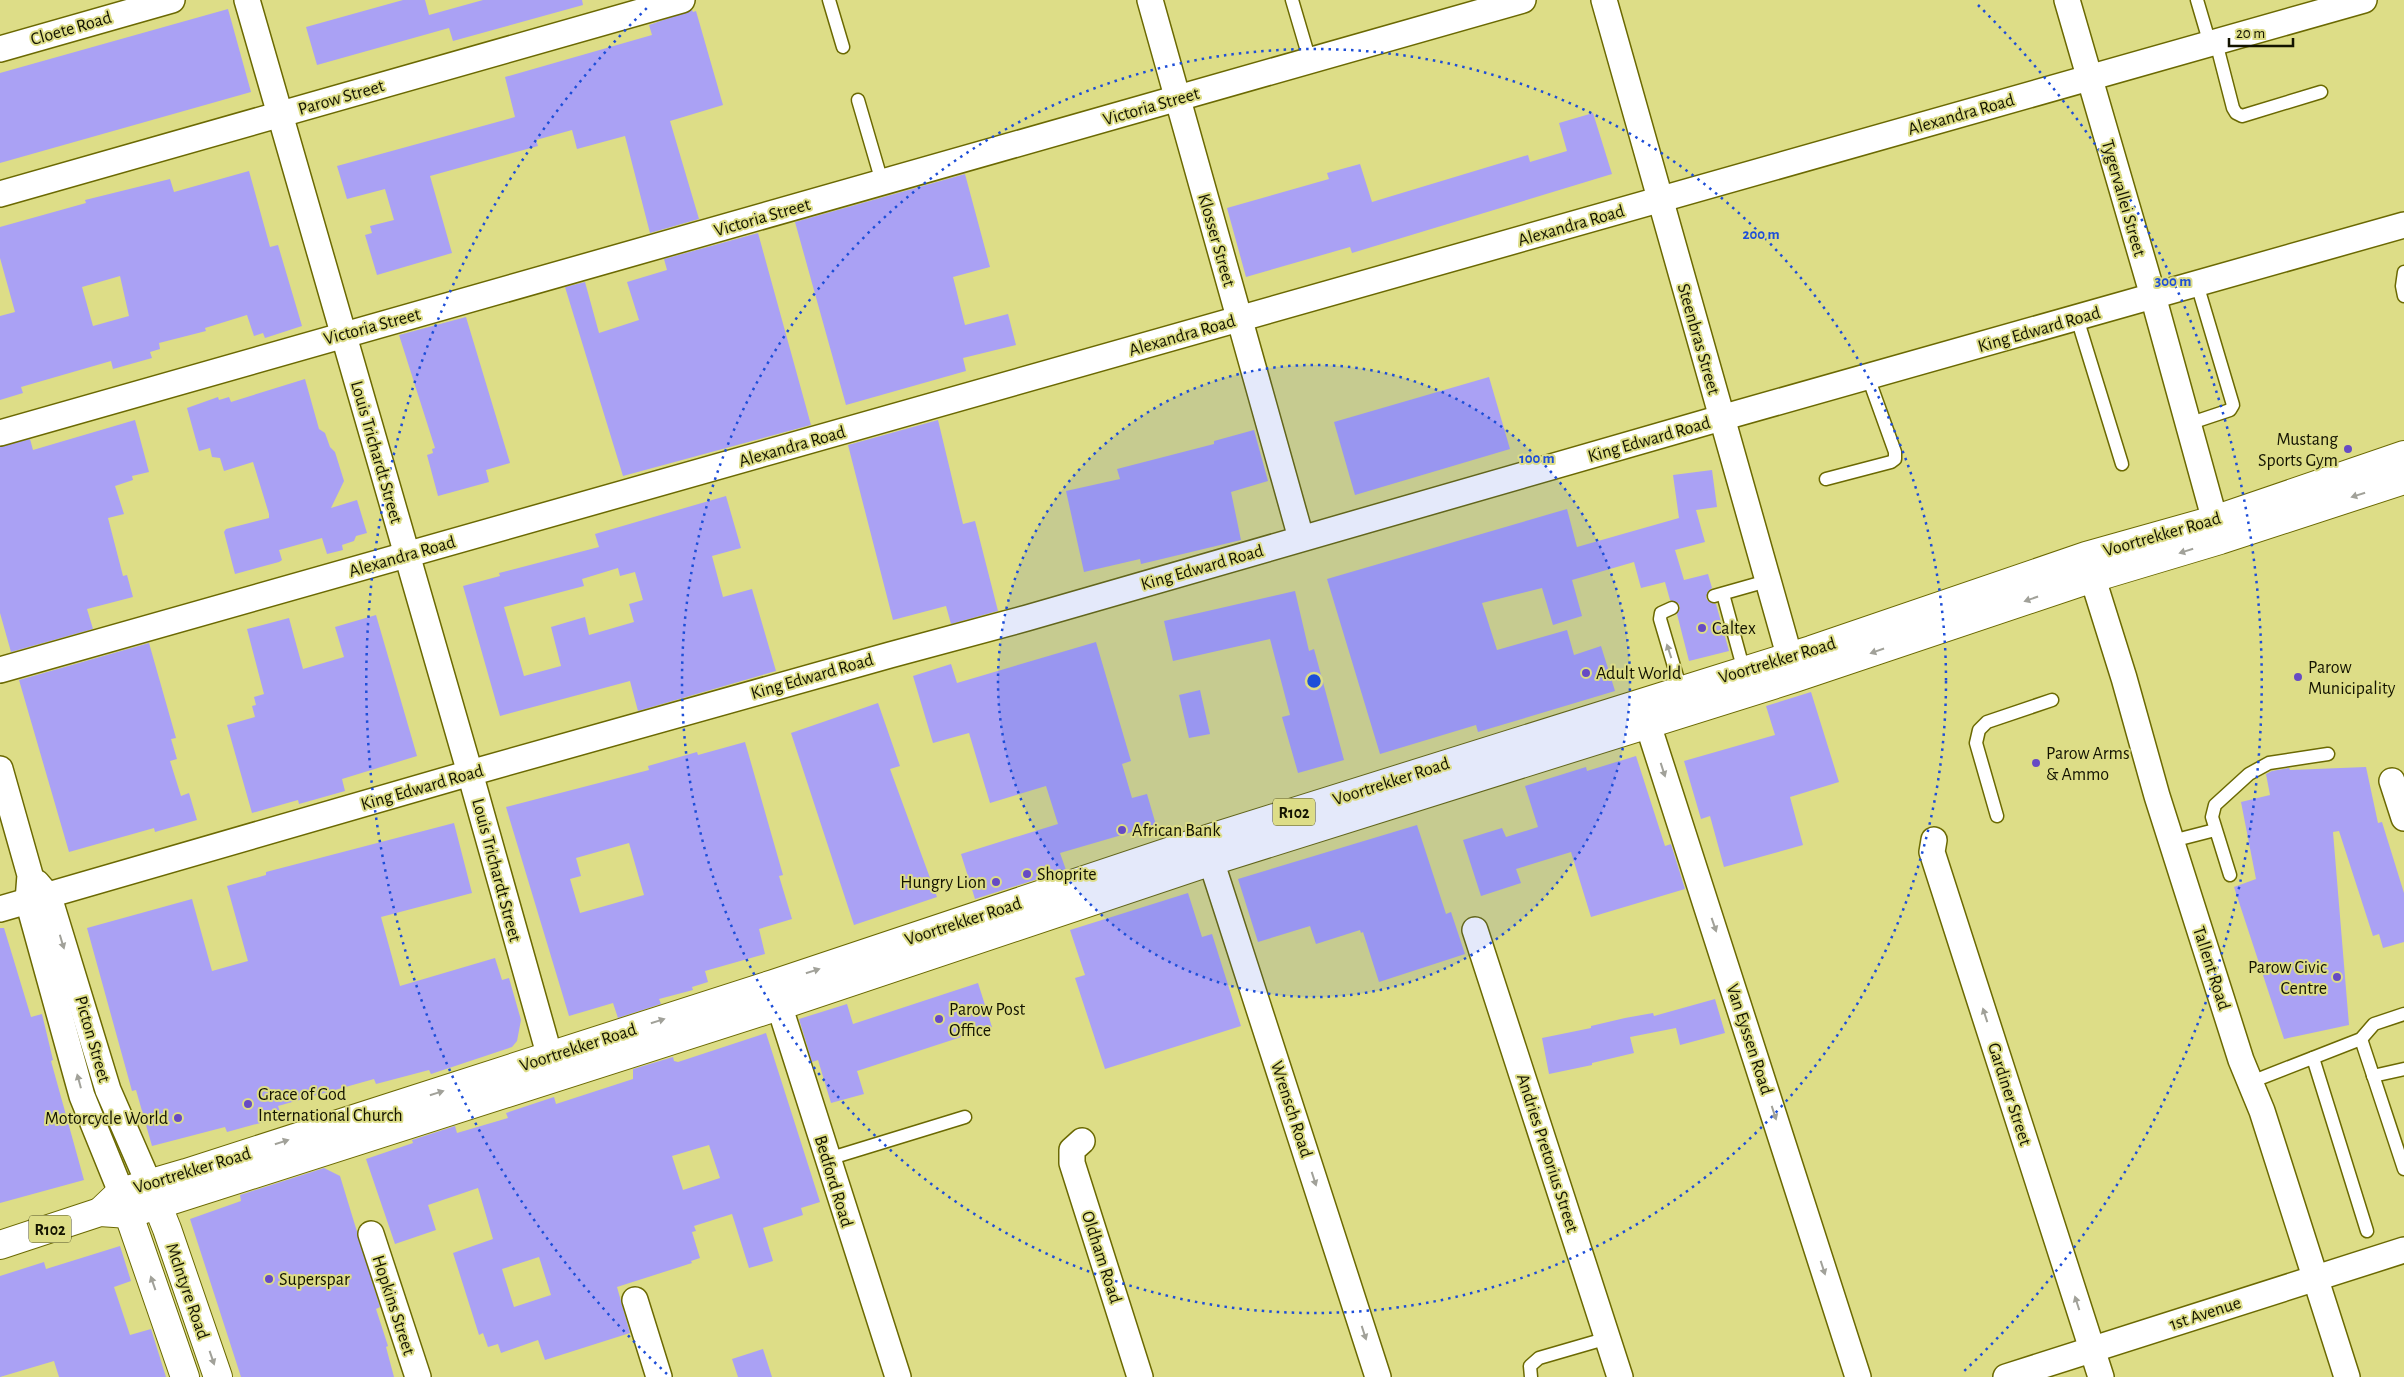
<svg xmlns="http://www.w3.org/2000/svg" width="2404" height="1377" viewBox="0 0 2404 1377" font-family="'Alegreya Sans',sans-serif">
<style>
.building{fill:#aaa1f4;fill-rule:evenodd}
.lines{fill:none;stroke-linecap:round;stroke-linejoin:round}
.service-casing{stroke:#6b6902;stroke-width:15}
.minor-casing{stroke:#6b6902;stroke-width:28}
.secondary-casing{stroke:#6b6902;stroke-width:30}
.primary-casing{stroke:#6b6902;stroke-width:30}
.service{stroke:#fff;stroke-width:12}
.minor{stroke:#fff;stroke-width:25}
.secondary{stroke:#fff;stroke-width:28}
.primary{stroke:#fff;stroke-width:28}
.oneway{fill:#a1a199}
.ring{fill:none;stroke:#1d4ed8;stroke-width:2.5;stroke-dasharray:2.5 5}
.poi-dot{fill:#664bc4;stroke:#dddd87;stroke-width:2}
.labels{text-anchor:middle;stroke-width:4;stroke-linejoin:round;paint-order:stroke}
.shield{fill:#dddd87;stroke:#505028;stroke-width:1}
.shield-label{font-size:16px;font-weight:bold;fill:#131300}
.street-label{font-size:18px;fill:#131300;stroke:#dddd87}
.poi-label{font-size:18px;fill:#131300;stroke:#dddd87;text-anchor:start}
.centre{fill:#1d4ed8;stroke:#dddd87;stroke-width:2.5}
.ring-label{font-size:15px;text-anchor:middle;font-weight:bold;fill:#1d4ed8;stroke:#dddd87;stroke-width:4;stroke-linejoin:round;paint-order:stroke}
</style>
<rect width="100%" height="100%" fill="#dddd87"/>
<g class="building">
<path d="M403 0H425L429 15 483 0H582L583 5 453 41 449 28 317 65 306 27Z"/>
<path d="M228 9 251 92 0 163V73Z"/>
<path d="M692 10 693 12 696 11 723 105 670 121 699 219 650 233 625 136 577 149 572 130 536 140 538 146 430 176 452 253 377 275 365 235 372 233 370 226 394 220 385 189 347 199 337 166 515 117 505 77 652 35 649 25Z"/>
<path d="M1593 113 1612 174 1352 253 1350 247 1246 277 1227 208 1329 179 1327 173 1360 164 1372 202 1528 155 1530 162 1567 151 1559 123Z"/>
<path d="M249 171 270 247 278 245 302 326 265 338 263 333 254 336 247 315 205 328 206 331 159 343 160 349 150 352 152 358 113 369 111 361 21 387 23 393 0 400V316L15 312 0 258V227L86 203 85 200 170 179 174 192ZM120 276 129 316 93 326 82 287Z"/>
<path d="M965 174 990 267 953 277 965 325 1008 314 1016 345 963 358 966 371 846 405 795 222Z"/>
<path d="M758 233 811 425 623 476 565 287 585 282 599 333 639 320 627 282 667 270 664 259Z"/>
<path d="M466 317 510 463 486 470 489 482 438 496 427 455 433 453 432 449 435 448 399 335Z"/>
<path d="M1489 377 1510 449 1355 495 1334 422Z"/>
<path d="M305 379 319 429 325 433 330 447 335 452 344 481 331 508 357 500 367 533 356 536 354 541 342 545 343 550 327 554 322 538 279 550 282 560 279 562 235 574 224 532 226 529 269 518V514L253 462 224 471 220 458 212 457 210 448 199 451 187 408 218 397 219 400 229 397 231 402Z"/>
<path d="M135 420 149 472 132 476 133 480 115 486 124 514 108 518 123 576 127 575 133 597 87 609 93 629 11 652 0 613V447L30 439 33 450Z"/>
<path d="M938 420 963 524 975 521 998 611 951 624 946 606 893 620 848 445Z"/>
<path d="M1254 430 1268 481 1231 492 1241 540 1141 564 1140 559 1084 572 1066 491 1120 479 1117 469 1214 444V441Z"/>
<path d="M1712 470 1717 507 1696 510 1705 542 1675 550 1684 580 1708 574 1712 588 1708 591 1706 598 1709 602 1716 604 1729 651 1689 661 1677 614 1680 609 1679 604 1670 600 1665 582 1641 588 1634 562 1572 580 1582 616 1553 625 1542 588 1482 603 1497 650 1567 630 1574 655 1601 646 1615 691 1478 732 1476 725 1380 754 1327 579 1567 509 1577 547 1679 518 1673 475Z"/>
<path d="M726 496 741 548 712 556 723 597 752 589 776 671 638 711 630 681 500 716 463 586 500 576 499 573 599 547 595 534ZM618 568 620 576 635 572 643 600 629 604 634 622 589 635 585 617 551 627 561 666 524 676 504 607 584 586 582 579Z"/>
<path d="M1295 591 1309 651 1314 649 1344 760 1298 773 1282 717 1290 715 1270 639 1173 661 1164 621Z"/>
<path d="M376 615 417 756 342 779 345 791 299 804 298 800 252 813 227 725 255 717 252 706 256 705 254 697 264 694 247 629 289 618 303 669 344 657 335 627Z"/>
<path d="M1096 642 1131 761 1122 764 1132 798 1147 794 1156 825 1060 853 1066 870 975 899 961 854 1058 824 1046 786 990 803 969 733 933 743 913 676 951 664 957 683Z"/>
<path d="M149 643 176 738 171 739 177 759 170 761 181 796 189 793 197 820 155 832 154 828 69 852 19 680Z"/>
<path d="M1200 690 1210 734 1189 738 1179 695Z"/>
<path d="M1811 692 1839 782 1790 797 1803 845 1724 867 1710 816 1701 819 1684 761 1775 735 1766 706Z"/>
<path d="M878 703 900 766 890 769 937 897 854 925 791 733Z"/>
<path d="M745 742 783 875 779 876 792 919 759 929 765 954 705 971 708 982 692 987 693 990 659 999 661 1004 618 1018 613 1003 569 1016 506 807 649 770 648 766 697 752 698 755ZM629 843 644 895 580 913 570 879 581 876 576 858Z"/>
<path d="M1636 756 1665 846 1671 844 1685 889 1591 917 1571 852 1516 869 1521 883 1481 896 1463 840 1502 828 1506 837 1538 827 1525 786 1586 767 1587 771Z"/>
<path d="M2366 767 2378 823 2382 822 2404 893V942L2383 948 2379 934 2373 936 2339 831 2333 832 2349 1025 2284 1039 2234 887 2256 879 2241 802 2270 795 2266 774 2272 771 2289 768 2290 770Z"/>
<path d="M454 823 472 893 381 917 400 986 495 958 502 980 509 978 521 1020 517 1041 512 1047 431 1074 429 1070 376 1084 374 1079 278 1106 282 1117 227 1132 225 1127 152 1146 136 1090 132 1091 87 928 192 899 212 971 248 961 227 886 266 875V872Z"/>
<path d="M1417 825 1446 914 1451 912 1465 954 1379 982 1363 932 1361 933 1360 930 1316 944 1310 926 1258 942 1238 879Z"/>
<path d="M1188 893 1202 937 1212 934 1241 1026 1105 1069 1075 978 1085 975 1070 930Z"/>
<path d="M0 928H4L31 1017 42 1014 53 1060 51 1061 84 1180 0 1203Z"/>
<path d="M978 983 992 1027 857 1071 864 1094 831 1103 818 1060 812 1062 799 1019 847 1004 853 1024Z"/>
<path d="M1715 999 1725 1033 1680 1045 1676 1028 1630 1037 1634 1053 1592 1063V1065L1549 1074 1542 1038 1591 1028V1026L1625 1018 1653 1013 1654 1016Z"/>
<path d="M766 1033 820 1202 801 1208 803 1215 763 1228 773 1261 749 1268 732 1214 694 1226 696 1231 692 1232 700 1258 691 1261 692 1263 617 1287 630 1333 545 1360 538 1340 501 1353 498 1344 488 1347 483 1333 479 1335 453 1253 493 1239 478 1188 428 1205 436 1230 395 1244 366 1159 413 1143 412 1140 455 1126 457 1133 508 1118 506 1113 554 1097 556 1104 633 1079V1069L673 1057 674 1061 678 1062ZM709 1145 720 1178 683 1190 672 1156ZM539 1257 551 1295 514 1307 502 1269Z"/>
<path d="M324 1168 340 1176 380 1307 376 1309 388 1346 386 1347 394 1377H241L190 1219 241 1201 240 1195Z"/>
<path d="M120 1246 131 1281 114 1287 130 1335 151 1329 166 1377H59L54 1361 0 1377V1276L44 1262 46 1269Z"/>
<path d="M763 1349 772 1377H738L732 1359Z"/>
</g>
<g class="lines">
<defs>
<g id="service">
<path d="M829 0 843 47"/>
<path d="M1292 0 1310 61"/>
<path d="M2197 0 2210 44"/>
<path d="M2216 42 2233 108 2236 113 2242 116 2321 92"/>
<path d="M858 100 882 182"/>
<path d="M2404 272 2402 286 2404 296"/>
<path d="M2077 318 2122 464"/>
<path d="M2188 424 2230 410 2233 405 2197 284"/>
<path d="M1826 479 1891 462 1895 459V452L1868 377"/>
<path d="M1723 594 1744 671"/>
<path d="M1714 596 1767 581"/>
<path d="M1672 608 1661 613 1660 619 1681 690"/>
<path d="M1997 816 1976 743 1979 730 1987 722 2052 700"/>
<path d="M2172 841 2215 830"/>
<path d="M2230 875 2212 817 2215 805 2249 774 2269 763 2328 754"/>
<path d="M2361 1039 2404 1169"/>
<path d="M2313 1058 2367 1231"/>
<path d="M2373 1076 2404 1069"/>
<path d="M2251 1082 2361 1039 2374 1024 2404 1014"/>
<path d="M828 1159 965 1117"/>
<path d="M1531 1377 1530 1366 1539 1358 1608 1338"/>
</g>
<g id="minor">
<path d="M247 0 470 773 555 1075"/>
<path d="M1150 0 1301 538"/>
<path d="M1604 0 1795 676"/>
<path d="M2067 0 2153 296 2220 539"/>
<path d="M0 49 172 0"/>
<path d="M0 194 682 0"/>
<path d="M0 433 1523 0"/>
<path d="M2087 560 2124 678 2157 796 2241 1060 2262 1111 2347 1377"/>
<path d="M0 670 2364 0"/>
<path d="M1642 706 1858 1377"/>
<path d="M0 769 30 875 28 901 82 1096 121 1192"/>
<path d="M2392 781 2404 818"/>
<path d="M1934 840 1932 852 2101 1377"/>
<path d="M1205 842 1378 1377"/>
<path d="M37 883 49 897 108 1090 149 1184"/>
<path d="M0 909 470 773 890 655 1027 618 1721 418 2404 225"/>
<path d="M1475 930 1620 1377"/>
<path d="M773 986 898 1377"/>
<path d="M1082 1141 1072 1150V1163L1140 1377"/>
<path d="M371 1234 418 1377"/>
<path d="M635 1300 659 1377"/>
<path d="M2006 1377 2404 1250"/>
</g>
<g id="secondary">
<path d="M149 1184 167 1229 218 1377"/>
<path d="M121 1192 185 1377"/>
</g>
<g id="primary">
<path d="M100 1212 121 1192 186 1173 773 984 1204 840 1811 650 2086 556 2214 520 2404 455"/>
<path d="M0 1245 100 1212 129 1214 157 1205 779 1006 1212 861 1795 678 2093 578 2220 540 2404 480"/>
</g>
</defs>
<use href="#service" class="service-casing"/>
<use href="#minor" class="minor-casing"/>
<use href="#secondary" class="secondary-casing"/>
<use href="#primary" class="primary-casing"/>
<use href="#service" class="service"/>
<use href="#minor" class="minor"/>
<use href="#secondary" class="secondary"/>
<use href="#primary" class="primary"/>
</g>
<defs><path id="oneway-solid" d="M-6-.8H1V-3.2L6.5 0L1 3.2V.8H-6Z" transform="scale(1.25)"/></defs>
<g class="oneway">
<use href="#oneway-solid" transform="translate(2358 495) rotate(162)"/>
<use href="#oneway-solid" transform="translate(2186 551) rotate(163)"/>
<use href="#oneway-solid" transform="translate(2031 599) rotate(161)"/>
<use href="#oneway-solid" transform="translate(1669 651) rotate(-108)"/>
<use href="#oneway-solid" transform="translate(1877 651) rotate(161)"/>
<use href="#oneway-solid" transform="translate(1663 770) rotate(72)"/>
<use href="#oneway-solid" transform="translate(1714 925) rotate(71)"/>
<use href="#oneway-solid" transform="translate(62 942) rotate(73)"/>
<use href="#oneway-solid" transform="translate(813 971) rotate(-18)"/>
<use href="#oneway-solid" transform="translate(1985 1015) rotate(-108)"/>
<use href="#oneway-solid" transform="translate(658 1021) rotate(-18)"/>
<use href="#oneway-solid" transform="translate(79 1081) rotate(-105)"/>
<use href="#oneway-solid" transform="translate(437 1093) rotate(-18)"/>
<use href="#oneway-solid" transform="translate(1774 1113) rotate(72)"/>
<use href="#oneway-solid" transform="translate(282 1142) rotate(-18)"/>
<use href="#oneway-solid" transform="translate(1314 1179) rotate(72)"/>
<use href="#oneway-solid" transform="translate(1823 1268) rotate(72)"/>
<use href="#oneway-solid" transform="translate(153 1283) rotate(-109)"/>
<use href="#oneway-solid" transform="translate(2077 1303) rotate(-108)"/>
<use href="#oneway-solid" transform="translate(1364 1333) rotate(72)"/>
<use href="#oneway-solid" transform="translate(212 1358) rotate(71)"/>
</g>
<circle cx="1314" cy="681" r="316" fill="#1d4ed8" fill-opacity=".12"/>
<g class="ring">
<circle cx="1314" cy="681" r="316"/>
<circle cx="1314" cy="681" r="632"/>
<path d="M667 1374A948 948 0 0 1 650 5M1978 5A948 948 0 0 1 1961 1374"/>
</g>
<g class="poi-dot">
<circle cx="2348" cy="449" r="5"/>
<circle cx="1702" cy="628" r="5"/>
<circle cx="1586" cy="673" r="5"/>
<circle cx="2298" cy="677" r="5"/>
<circle cx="2036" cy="763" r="5"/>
<circle cx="1122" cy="830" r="5"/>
<circle cx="1027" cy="874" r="5"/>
<circle cx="996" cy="882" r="5"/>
<circle cx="2337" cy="977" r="5"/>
<circle cx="939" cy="1019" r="5"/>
<circle cx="248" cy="1104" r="5"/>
<circle cx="178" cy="1118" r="5"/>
<circle cx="269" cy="1279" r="5"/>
</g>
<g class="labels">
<g class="shield">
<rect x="1273" y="798.5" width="42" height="27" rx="4"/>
<rect x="29" y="1215.5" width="42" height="27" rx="4"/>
</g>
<g class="shield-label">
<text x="1294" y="818">R102</text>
<text x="50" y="1235">R102</text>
</g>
<g class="street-label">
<text transform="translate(71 28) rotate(-16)" y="6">Cloete Road</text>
<text transform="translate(341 97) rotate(-16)" y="6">Parow Street</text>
<text transform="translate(1151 106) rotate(-16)" y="6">Victoria Street</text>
<text transform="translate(1961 114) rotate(-16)" y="6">Alexandra Road</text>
<text transform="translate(2124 198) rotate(74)" y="6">Tygervallei Street</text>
<text transform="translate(762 217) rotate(-16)" y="6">Victoria Street</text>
<text transform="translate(1571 225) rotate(-16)" y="6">Alexandra Road</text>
<text transform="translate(1217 240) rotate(74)" y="6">Klosser Street</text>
<text transform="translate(372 326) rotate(-15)" y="6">Victoria Street</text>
<text transform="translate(2039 329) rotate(-16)" y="6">King Edward Road</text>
<text transform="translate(1182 335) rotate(-16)" y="6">Alexandra Road</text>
<text transform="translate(1699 339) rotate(74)" y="6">Steenbras Street</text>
<text transform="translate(1649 439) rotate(-16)" y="6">King Edward Road</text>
<text transform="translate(792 446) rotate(-16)" y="6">Alexandra Road</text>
<text transform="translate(377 452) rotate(74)" y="6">Louis Trichardt Street</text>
<text transform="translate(2162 534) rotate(-16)" y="6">Voortrekker Road</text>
<text transform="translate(402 556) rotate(-16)" y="6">Alexandra Road</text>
<text transform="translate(1202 567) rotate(-16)" y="6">King Edward Road</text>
<text transform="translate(1777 660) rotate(-17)" y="6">Voortrekker Road</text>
<text transform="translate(812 676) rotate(-16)" y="6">King Edward Road</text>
<text transform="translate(1391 781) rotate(-18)" y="6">Voortrekker Road</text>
<text transform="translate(422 787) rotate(-16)" y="6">King Edward Road</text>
<text transform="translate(497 870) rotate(75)" y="6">Louis Trichardt Street</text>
<text transform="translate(963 921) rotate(-18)" y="6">Voortrekker Road</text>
<text transform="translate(2212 968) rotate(72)" y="6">Tallent Road</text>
<text transform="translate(93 1039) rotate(74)" y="6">Picton Street</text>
<text transform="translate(1750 1039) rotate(72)" y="6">Van Eyssen Road</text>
<text transform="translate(578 1047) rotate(-18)" y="6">Voortrekker Road</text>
<text transform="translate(2010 1094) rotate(72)" y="6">Gardiner Street</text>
<text transform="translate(1292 1109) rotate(72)" y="6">Wrensch Road</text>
<text transform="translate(1548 1153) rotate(72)" y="6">Andries Pretorius Street</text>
<text transform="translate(192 1170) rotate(-17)" y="6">Voortrekker Road</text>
<text transform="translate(834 1181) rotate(73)" y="6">Bedford Road</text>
<text transform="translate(1102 1257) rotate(72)" y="6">Oldham Road</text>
<text transform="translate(188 1291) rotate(71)" y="6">McIntyre Road</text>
<text transform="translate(394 1305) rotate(72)" y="6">Hopkins Street</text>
<text transform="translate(2205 1313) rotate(-18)" y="6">1st Avenue</text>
</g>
<g class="poi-label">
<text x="2338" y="445" text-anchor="end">Mustang<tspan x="2338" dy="21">Sports Gym</tspan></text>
<text x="1712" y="634">Caltex</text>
<text x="2308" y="673">Parow<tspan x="2308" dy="21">Municipality</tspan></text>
<text x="1596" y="679">Adult World</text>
<text x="2046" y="759">Parow Arms<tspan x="2046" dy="21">&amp; Ammo</tspan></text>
<text x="1132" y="836">African Bank</text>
<text x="1037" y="880">Shoprite</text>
<text x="986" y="888" text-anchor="end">Hungry Lion</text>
<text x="2327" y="973" text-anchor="end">Parow Civic<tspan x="2327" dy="21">Centre</tspan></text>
<text x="949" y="1015">Parow Post<tspan x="949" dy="21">Office</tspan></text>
<text x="258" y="1100">Grace of God<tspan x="258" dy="21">International Church</tspan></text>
<text x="168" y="1124" text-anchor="end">Motorcycle World</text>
<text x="279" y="1285">Superspar</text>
</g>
</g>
<circle cx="1314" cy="681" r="8" class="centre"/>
<g class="ring-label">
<text x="1761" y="239">200 m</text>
<text x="2173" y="286">300 m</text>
<text x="1537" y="463">100 m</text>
</g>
<path d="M2229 38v8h64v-8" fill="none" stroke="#131300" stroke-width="2.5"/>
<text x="2236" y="38" font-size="15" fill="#131300" stroke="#dddd87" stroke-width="4" paint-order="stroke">20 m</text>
</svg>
